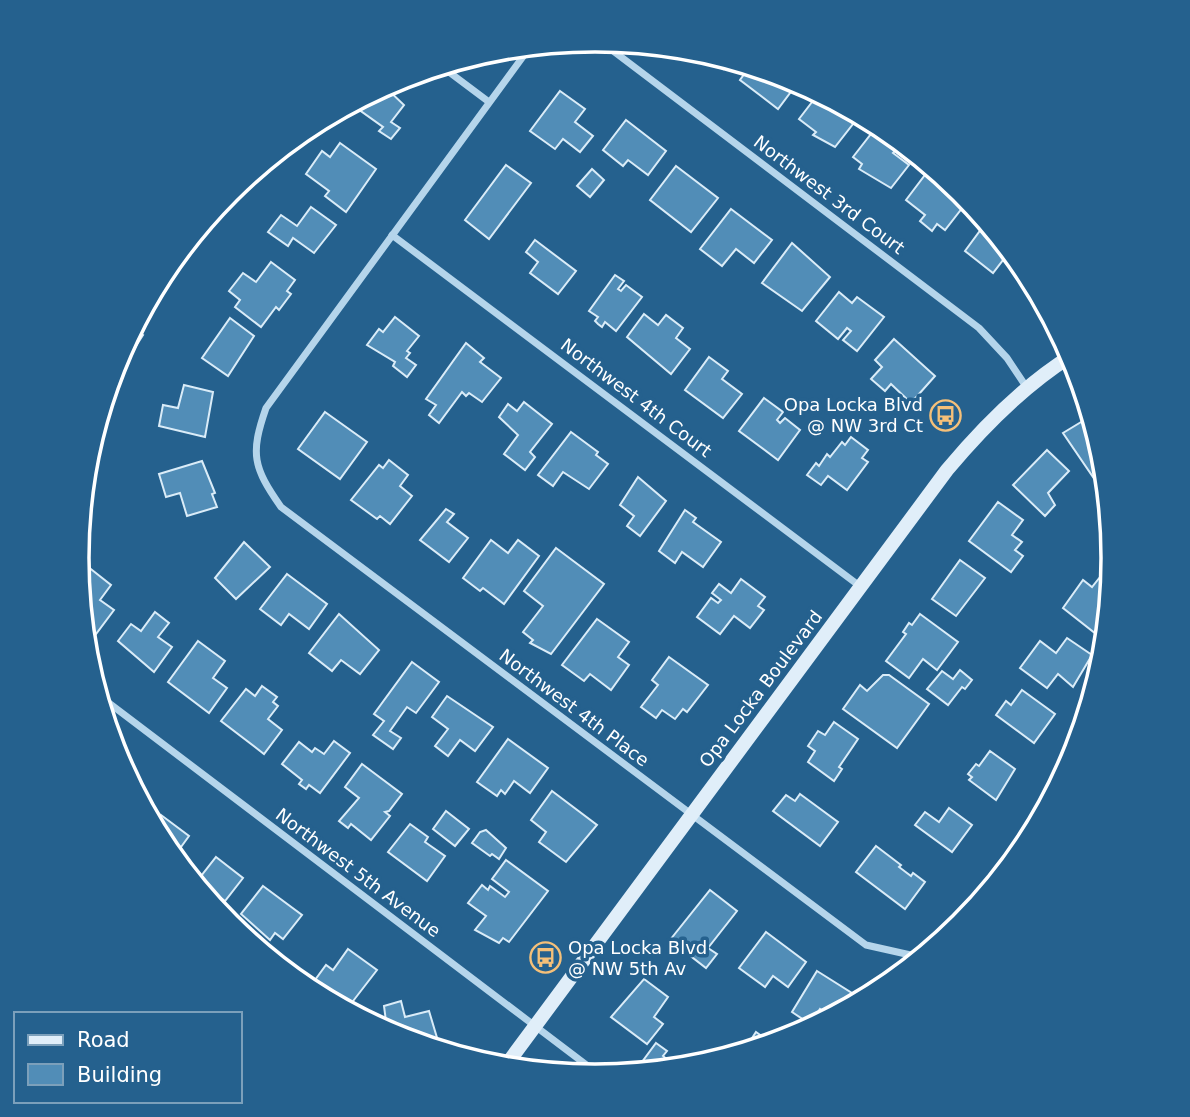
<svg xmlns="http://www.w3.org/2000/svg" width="1190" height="1117" viewBox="0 0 1190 1117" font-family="'DejaVu Sans',sans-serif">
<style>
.building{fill:#518db7;stroke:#daecf8;stroke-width:2}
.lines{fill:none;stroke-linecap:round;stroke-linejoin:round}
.minor{stroke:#b5d5eb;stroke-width:7}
.secondary{stroke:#e0eef9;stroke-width:14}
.labels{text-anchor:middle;stroke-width:7;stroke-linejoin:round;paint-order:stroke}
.street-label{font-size:18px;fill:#fff;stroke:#25618e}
.poi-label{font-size:18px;fill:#fff;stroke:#25618e;text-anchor:end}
.rim{fill:none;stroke:#fff;stroke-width:3.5}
</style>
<rect width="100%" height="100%" fill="#25618e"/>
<g class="building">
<path d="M695 50H696L729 60 723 69Z"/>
<path d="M750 66 784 77 796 85 778 109 740 80Z"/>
<path d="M384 86 404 105 391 122 400 128 391 139 379 131 383 127 351 104Z"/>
<path d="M560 91 585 109 575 122 593 136 580 152 563 139 555 149 530 131Z"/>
<path d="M819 93 860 115 835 147 813 135 816 132 799 119Z"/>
<path d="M626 120 666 151 648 175 628 160 623 166 603 150Z"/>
<path d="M878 125 892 136 886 143 896 150 893 153 909 165 891 188 859 169 862 164 853 157Z"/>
<path d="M340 143 376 169 346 212 325 196 329 191 306 174 322 151 330 157Z"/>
<path d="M506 165 531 183 489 239 465 220Z"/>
<path d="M676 166 718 198 691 232 650 200Z"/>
<path d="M931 167 950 183 943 191 963 207 945 230 937 224 932 231 920 221 925 215 906 200Z"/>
<path d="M592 169 604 180 590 197 577 186Z"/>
<path d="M241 182 224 205 220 202 229 192Z"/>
<path d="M311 207 336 225 314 253 293 238 288 246 268 232 281 215 297 226Z"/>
<path d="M731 209 772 240 754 263 736 249 722 266 700 249Z"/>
<path d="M208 217 211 219 179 262 174 258Z"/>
<path d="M982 228 986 231 988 228 995 233V237L1010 251 993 273 965 251Z"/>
<path d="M535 240 576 271 558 294 530 273 538 262 526 252Z"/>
<path d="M792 243 830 277 802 311 762 283Z"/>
<path d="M271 262 295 280 287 291 291 294 279 310 276 307 261 327 235 307 240 300 229 291 243 273 256 282Z"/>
<path d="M615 275 624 281 618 289 621 291 626 285 642 297 616 331 605 322 602 327 598 324 595 321 598 317 589 311Z"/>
<path d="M839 292 852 303 857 297 884 317 857 351 843 340 851 331 847 328 838 339 816 321Z"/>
<path d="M644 314 658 325 666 315 683 328 676 338 690 349 671 374 627 337Z"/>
<path d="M395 317 419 336 407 351 410 353 406 358 416 365 407 377 393 366 395 362 367 345 379 329 383 332Z"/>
<path d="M230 318 254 336 228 376 202 358Z"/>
<path d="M133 328 143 335 134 349 125 343Z"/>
<path d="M894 339 935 376 911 403 891 384 885 391 871 379 882 367 875 360Z"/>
<path d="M466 343 484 358 480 362 501 378 482 402 469 393 466 396 462 392 439 423 429 415 436 405 426 399Z"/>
<path d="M709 357 728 371 722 379 742 394 723 418 685 390Z"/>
<path d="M184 385 213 392 205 437 159 426 163 405 178 408Z"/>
<path d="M764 398 783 412 777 420 780 423 785 418 800 430 778 460 739 431Z"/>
<path d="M524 402 552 424 530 452 535 457 525 470 504 454 518 435 499 417 508 404 517 411Z"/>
<path d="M325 412 367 442 340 479 298 449Z"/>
<path d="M1091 416 1104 469 1093 477 1063 433Z"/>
<path d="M571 432 598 452 596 455 608 464 589 489 563 472 553 486 538 475Z"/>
<path d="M851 437 868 450 862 458 868 462 847 490 828 476 821 485 807 475 816 463 819 466 827 454 830 457 842 442 845 445Z"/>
<path d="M1047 450 1069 471 1048 493 1055 505 1045 516 1013 485Z"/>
<path d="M389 460 408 475 400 486 412 496 390 524 380 516 377 519 351 500 379 465 383 468Z"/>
<path d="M202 461 215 493 212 494 217 507 187 516 180 493 166 497 159 474Z"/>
<path d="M638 477 666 501 640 536 627 526 634 516 620 505Z"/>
<path d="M998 502 1023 520 1012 535 1022 542 1015 550 1023 556 1011 572 969 541Z"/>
<path d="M446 509 454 514 447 522 468 538 449 562 420 540Z"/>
<path d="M685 510 696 518 693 522 721 542 703 567 682 552 675 563 659 551Z"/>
<path d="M491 540 508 553 518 540 539 556 504 604 483 588 480 591 463 578Z"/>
<path d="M244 542 270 567 236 599 215 578Z"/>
<path d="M556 548 604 584 551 654 530 643 533 640 523 632 543 606 524 591Z"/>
<path d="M960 560 985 578 956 616 932 599Z"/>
<path d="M87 566 111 585 100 600 114 610 96 634 83 624 79 577Z"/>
<path d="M287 574 327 604 309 629 289 614 281 625 260 609Z"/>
<path d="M1100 577 1111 585 1105 641 1063 608 1083 580 1092 587Z"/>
<path d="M741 579 765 597 758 606 764 610 750 628 734 616 720 634 697 617 711 598 718 603 721 600 712 593 719 584 731 593Z"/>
<path d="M155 612 169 623 158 637 172 647 154 672 118 641 131 624 141 631Z"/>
<path d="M339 614 379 650 360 674 341 660 332 671 309 653Z"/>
<path d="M920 614 958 642 937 670 923 659 909 678 886 661 906 634 903 632 909 623 912 625Z"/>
<path d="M597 619 629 642 618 657 629 665 611 690 590 674 584 681 562 665Z"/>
<path d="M1067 638 1092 655 1073 687 1058 674 1047 688 1020 668 1040 641 1056 653Z"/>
<path d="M198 641 225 661 213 678 227 688 209 713 168 682Z"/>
<path d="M669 657 708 685 687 712 683 709 675 719 662 710 656 718 641 707 658 685 652 680Z"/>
<path d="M412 662 439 682 416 713 407 707 390 731 401 738 393 749 373 735 384 721 374 714Z"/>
<path d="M960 670 972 680 965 689 962 687 948 705 927 689 942 671 953 679Z"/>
<path d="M883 675H889L929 704 897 748 843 709 860 685 867 691Z"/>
<path d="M262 686 277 697 273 702 278 706 268 719 282 730 264 754 221 721 246 689 255 696Z"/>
<path d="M1022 690 1055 714 1034 743 996 715 1006 701 1011 705Z"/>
<path d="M447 696 493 727 475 751 460 740 448 756 435 746 448 729 432 717Z"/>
<path d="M834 722 858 739 839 767 842 769 834 781 808 762 815 751 808 746 818 731 825 735Z"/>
<path d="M508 739 548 768 530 793 514 781 505 794 501 790 497 796 477 782Z"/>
<path d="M334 741 350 753 320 793 309 785 306 789 299 784 302 780 282 764 299 742 312 752 315 748 324 754Z"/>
<path d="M990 751 1015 769 996 800 969 780 972 777 968 774 976 764 979 766Z"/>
<path d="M362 764 402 794 389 811 385 812 390 816 371 840 351 824 348 828 339 821 359 798 345 787Z"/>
<path d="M552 791 597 825 566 862 539 842 546 832 531 820Z"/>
<path d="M800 794 838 822 820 846 773 811 786 795 795 801Z"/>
<path d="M949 808 972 825 952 852 915 825 925 812 939 822Z"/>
<path d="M446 811 469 829 455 846 433 829Z"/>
<path d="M161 815 189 836 173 858 153 825Z"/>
<path d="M410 824 428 837 425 842 445 856 427 881 388 852Z"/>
<path d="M486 830 506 848 499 859 492 854 490 856 472 843 480 832Z"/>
<path d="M876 846 901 865 899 867 911 876 913 873 925 882 905 909 856 872Z"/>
<path d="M216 857 243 878 225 901 210 890 207 893 198 886 201 883 198 880Z"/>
<path d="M506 860 548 891 509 942 503 938 499 943 475 930 486 916 468 903 482 885 488 890 490 886 505 897 509 892 492 879Z"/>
<path d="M263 886 302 915 283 939 275 933 270 940 241 914Z"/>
<path d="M710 890 737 911 708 948 717 954 706 968 670 940Z"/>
<path d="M766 932 806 962 788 987 773 976 765 987 739 968Z"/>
<path d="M348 949 377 970 350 1005 315 980 326 965 333 970Z"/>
<path d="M817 971 863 1000 832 1017 820 1009 810 1024 792 1012Z"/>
<path d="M644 979 668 997 654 1017 663 1024 647 1044 611 1017Z"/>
<path d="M401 1001 405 1017 429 1011 438 1041 423 1045 383 1030 387 1029 384 1006Z"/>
<path d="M756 1032 770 1042 752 1050 747 1046Z"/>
<path d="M656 1043 667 1051 663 1056 671 1063 666 1070 647 1072 639 1066Z"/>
</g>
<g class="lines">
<g class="minor">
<path d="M600 41 979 328 1007 358 1027 388"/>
<path d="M530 47 266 408C250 454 253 467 281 507L866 945 915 956 931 950"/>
<path d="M441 66 489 102"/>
<path d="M392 235 861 587"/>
<path d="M97 694 601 1076"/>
<path d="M979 904 1038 823"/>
</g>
<path class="secondary" d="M504 1068 947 470C983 427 1023 386 1071 356"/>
</g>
<defs>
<symbol id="bus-ring" viewBox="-11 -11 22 22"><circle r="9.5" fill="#25618e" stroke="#f5c079" stroke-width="1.5"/><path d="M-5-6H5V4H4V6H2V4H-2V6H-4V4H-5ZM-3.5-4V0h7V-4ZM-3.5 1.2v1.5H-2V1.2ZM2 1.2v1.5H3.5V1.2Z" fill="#f5c079"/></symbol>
</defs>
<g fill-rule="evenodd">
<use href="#bus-ring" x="928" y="398" width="35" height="35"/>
<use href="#bus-ring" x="528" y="940" width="35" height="35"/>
</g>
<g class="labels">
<g class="street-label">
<text transform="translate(829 195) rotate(37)" y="6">Northwest 3rd Court</text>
<text transform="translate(636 398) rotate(37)" y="6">Northwest 4th Court</text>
<text transform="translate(761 689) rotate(-53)" y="6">Opa Locka Boulevard</text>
<text transform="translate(574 708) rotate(37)" y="6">Northwest 4th Place</text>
<text transform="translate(358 873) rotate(37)" y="6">Northwest 5th Avenue</text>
</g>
<g class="poi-label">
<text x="923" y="411">Opa Locka Blvd<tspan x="923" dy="21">@ NW 3rd Ct</tspan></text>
<text x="568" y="954" text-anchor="start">Opa Locka Blvd<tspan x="568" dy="21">@ NW 5th Av</tspan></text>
</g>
</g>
<path d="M0 0H1190V1117H0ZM89 558a506 506 0 1 1 1012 0a506 506 0 1 1-1012 0Z" fill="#25618e" fill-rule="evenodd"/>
<path class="rim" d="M89 558a506 506 0 1 1 1012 0a506 506 0 1 1-1012 0Z"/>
<rect x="14" y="1012" width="228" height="91" fill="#25618e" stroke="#7ca0bb" stroke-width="2"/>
<rect x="28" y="1035" width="35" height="10" fill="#e0eef9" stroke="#7ca0bb" stroke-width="2"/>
<text x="77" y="1047" font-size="21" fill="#ffffff">Road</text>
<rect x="28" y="1064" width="35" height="21" fill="#518db7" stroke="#7ca0bb" stroke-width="2"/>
<text x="77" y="1082" font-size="21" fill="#ffffff">Building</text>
</svg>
